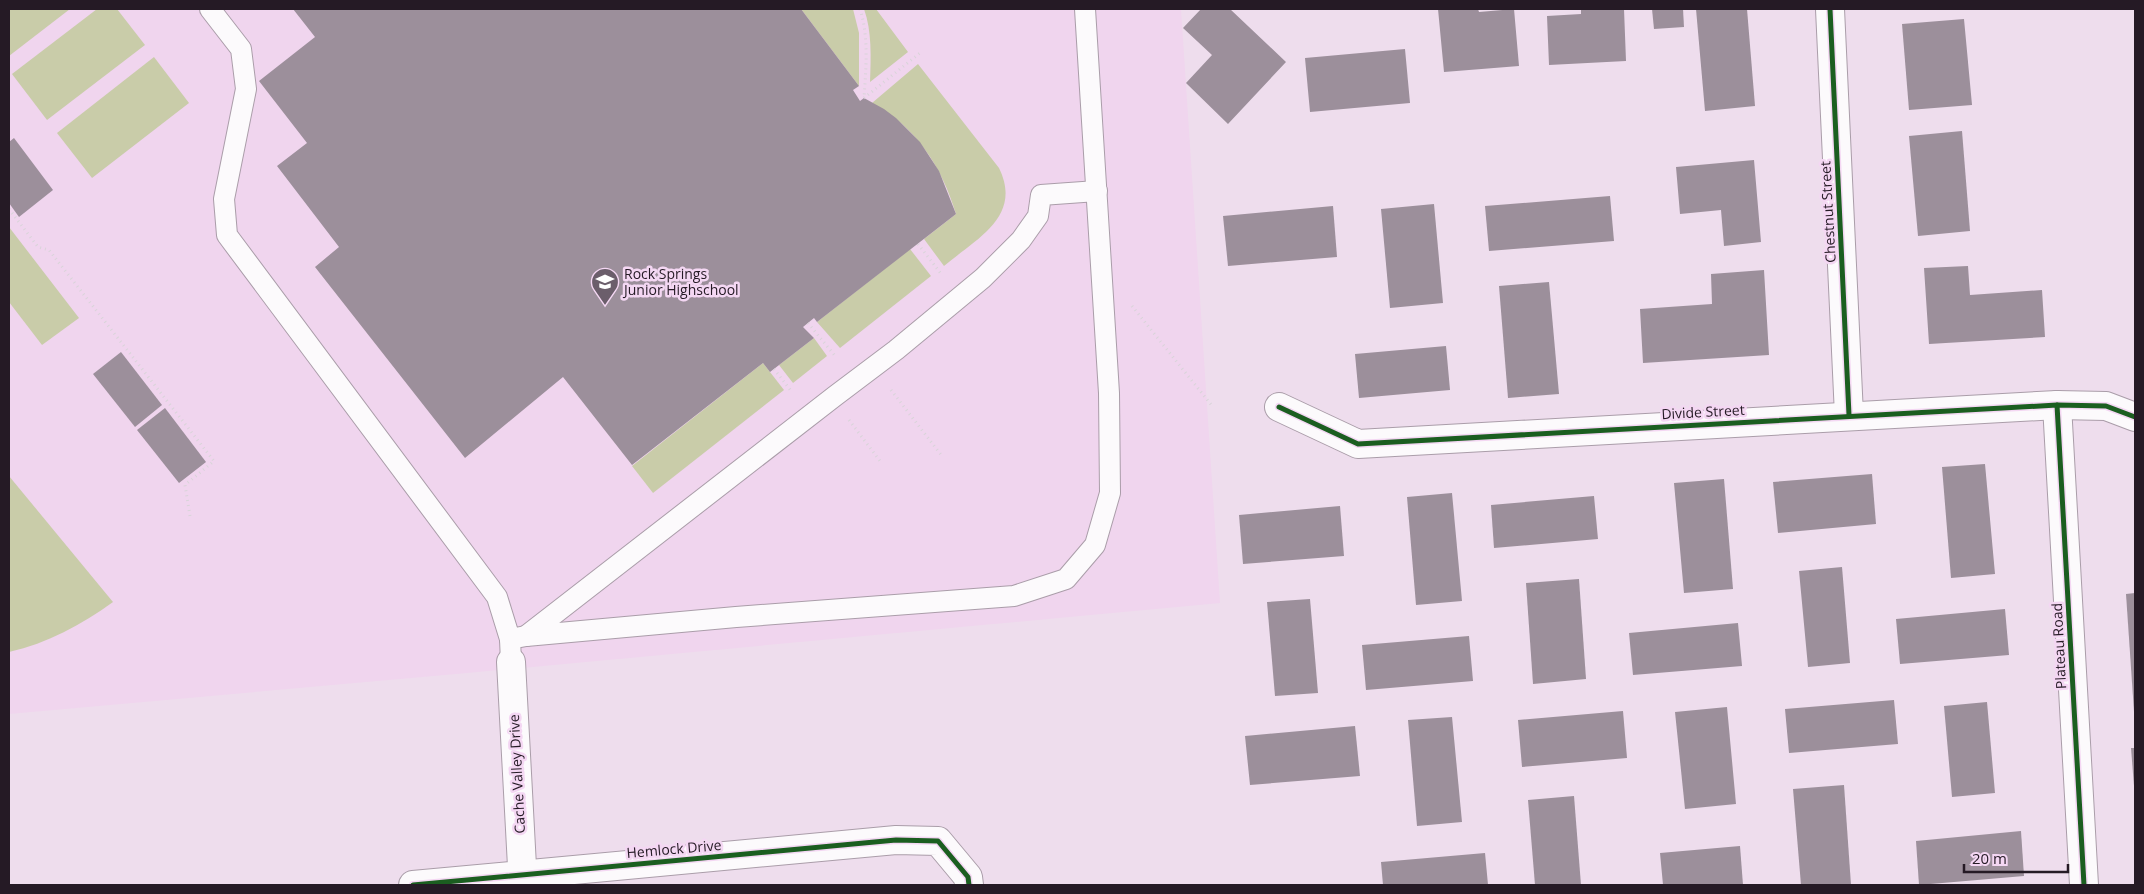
<svg xmlns="http://www.w3.org/2000/svg" width="2144" height="894" viewBox="0 0 2144 894" font-family="'Open Sans',sans-serif">
<style>
.built{fill:#f0d5ee}
.green{fill:#c9cca9}
.building{fill:#9c8f9b}
.lines{fill:none;stroke-linecap:round;stroke-linejoin:round}
.service-casing{stroke:#aa9da9;stroke-width:22}
.minor-casing{stroke:#aa9da9;stroke-width:30}
.path{stroke:#d9d4d9;stroke-width:3;stroke-dasharray:1 4;stroke-linecap:butt}
.service{stroke:#fcfafc;stroke-width:20}
.minor{stroke:#fcfafc;stroke-width:28}
.cycleway-casing{stroke:#f4d7f3;stroke-width:8}
.cycleway{stroke:#1b5e20;stroke-width:5}
.labels{text-anchor:middle;stroke-width:5;stroke-linejoin:round;paint-order:stroke}
.street-label{font-size:14px;fill:#251a25;stroke:#f4d7f3}
.poi-label{font-size:14px;fill:#251a25;stroke:#f4d7f3;text-anchor:start}
</style>
<rect width="100%" height="100%" fill="#eedded"/>
<path class="built" d="M9 9H1181L1220 603 456 674 9 714Z"/>
<g class="green">
<path d="M9 9H70L9 56Z"/>
<path d="M97 9H117L145 45 47 120 12 74Z"/>
<path d="M801 9H853L859 33V86Z"/>
<path d="M864 9H876L908 52 870 82C871 58 872 31 864 9Z"/>
<path d="M154 57 189 103 92 178 57 133Z"/>
<path d="M918 64 999 168C1023 217 976 239 944 266L924 239 956 214C942 167 916 127 872 103Z"/>
<path d="M9 227 79 318 42 345 9 302Z"/>
<path d="M910 249 931 276 840 348 817 322Z"/>
<path d="M814 338 827 356 793 383 779 365Z"/>
<path d="M763 363 784 390 653 493 632 466Z"/>
<path d="M9 476 113 602C81 625 48 643 9 652Z"/>
</g>
<g class="building">
<path d="M293 9H801L859 86 853 90 860 101 864 98 884 109 896 118 920 142 939 171 956 214 817 322 814 318 803 327 814 338 770 372 763 363 632 465 563 377 465 458 315 267 339 247 277 166 307 143 259 81 315 37Z"/>
<path d="M1201 9H1230L1286 62 1228 124 1186 83 1212 55 1183 28Z"/>
<path d="M1438 9H1478L1479 12 1514 9 1519 66 1444 72Z"/>
<path d="M1581 9H1624L1626 61 1549 65 1547 16 1581 14Z"/>
<path d="M1652 9H1683L1684 27 1654 29Z"/>
<path d="M1696 9H1747L1755 106 1705 111Z"/>
<path d="M1964 19 1972 105 1909 110 1902 24Z"/>
<path d="M1405 49 1410 103 1310 112 1305 58Z"/>
<path d="M1962 131 1970 231 1918 236 1909 136Z"/>
<path d="M14 138 53 190 19 217 9 203V142Z"/>
<path d="M1754 160 1761 242 1724 246 1721 210 1680 214 1676 167Z"/>
<path d="M1610 196 1614 241 1489 251 1485 206Z"/>
<path d="M1434 204 1443 303 1390 308 1381 209Z"/>
<path d="M1333 206 1337 257 1228 266 1223 216Z"/>
<path d="M1968 266 1970 295 2042 290 2045 337 1929 344 1924 268Z"/>
<path d="M1764 270 1769 355 1643 363 1640 309 1712 304 1711 274Z"/>
<path d="M1549 282 1559 394 1508 398 1499 286Z"/>
<path d="M1446 346 1450 390 1359 398 1355 354Z"/>
<path d="M121 352 162 405 135 427 93 374Z"/>
<path d="M165 408 206 462 179 483 137 430Z"/>
<path d="M1985 464 1995 574 1951 578 1942 467Z"/>
<path d="M1872 474 1876 524 1778 533 1773 482Z"/>
<path d="M1724 479 1733 589 1684 593 1674 483Z"/>
<path d="M1452 493 1462 601 1416 605 1407 497Z"/>
<path d="M1594 496 1598 539 1494 548 1491 505Z"/>
<path d="M1340 506 1344 556 1243 564 1239 515Z"/>
<path d="M1842 567 1850 663 1808 667 1799 571Z"/>
<path d="M1579 579 1586 679 1533 684 1526 583Z"/>
<path d="M2135 593V711L2134 712 2126 594Z"/>
<path d="M1310 599 1318 693 1275 696 1267 602Z"/>
<path d="M2005 609 2009 655 1900 664 1896 619Z"/>
<path d="M1738 623 1742 666 1633 675 1629 633Z"/>
<path d="M1469 636 1473 681 1366 690 1362 645Z"/>
<path d="M1894 700 1898 744 1789 753 1785 709Z"/>
<path d="M1987 702 1995 793 1952 797 1944 706Z"/>
<path d="M1727 707 1736 804 1685 809 1675 712Z"/>
<path d="M1623 711 1627 758 1522 767 1518 720Z"/>
<path d="M1452 717 1462 822 1417 826 1408 720Z"/>
<path d="M1355 726 1360 776 1250 785 1245 736Z"/>
<path d="M2131 748H2135V785L2134 786Z"/>
<path d="M1844 785 1851 885H1801L1793 789Z"/>
<path d="M1574 796 1581 885H1535L1528 800Z"/>
<path d="M2021 831 2024 876 1919 885 1916 841Z"/>
<path d="M1740 846 1743 885H1663L1660 853Z"/>
<path d="M1485 853 1488 885H1383L1381 862Z"/>
</g>
<g class="lines">
<defs>
<g id="service">
<path d="M210 9 241 49 246 89 224 199 227 235 497 597 510 639"/>
<path d="M526 636 835 396 896 350 983 278 1021 240 1038 216 1041 195 1097 191"/>
<path d="M511 662 510 639 526 636 736 617 1014 596 1066 579 1095 545 1110 493 1109 393 1085 9"/>
</g>
<g id="minor">
<path d="M1830 9 1849 415"/>
<path d="M2057 405 2084 885"/>
<path d="M1279 407 1358 444 2057 405 2106 406 2135 417"/>
<path d="M511 662 523 885"/>
<path d="M413 885 896 840 938 841 968 877 969 885"/>
</g>
</defs>
<use href="#service" class="service-casing"/>
<use href="#minor" class="minor-casing"/>
<g class="path">
<path d="M860 9C869 37 866 68 864 98"/>
<path d="M864 98 920 53"/>
<path d="M9 209 38 247 49 250 214 461 185 485 190 516"/>
<path d="M918 244 942 275"/>
<path d="M1132 306 1213 407"/>
<path d="M808 323 836 357"/>
<path d="M774 369 792 392"/>
<path d="M891 390 942 456"/>
<path d="M849 420 880 461"/>
</g>
<use href="#service" class="service"/>
<use href="#minor" class="minor"/>
<defs>
<g id="cycleway">
<path d="M1830 9 1849 415"/>
<path d="M2057 405 2084 885"/>
<path d="M1279 407 1358 444 2057 405 2106 406 2135 417"/>
<path d="M413 885 896 840 938 841 968 877 969 885"/>
</g>
</defs>
<use href="#cycleway" class="cycleway-casing"/>
<use href="#cycleway" class="cycleway"/>
</g>
<defs>
<symbol id="school-pin" viewBox="-11 -11 22 30"><path d="M0 17L-7.5 6A9.5 9.5 0 1 1 7.5 6Z" fill="#6b5e6b" stroke="#f4d7f3"/><path d="M0-5L7-2L0 1L-7-2ZM-4 1L0 2.5L4 1V4Q0 6-4 4Z" fill="#fff"/></symbol>
</defs>
<g fill-rule="evenodd">
<use href="#school-pin" x="589" y="266" width="32" height="43"/>
</g>
<g class="labels">
<g class="street-label">
<text transform="translate(1828 212) rotate(-93)" y="5">Chestnut Street</text>
<text transform="translate(1703 412) rotate(-3)" y="5">Divide Street</text>
<text transform="translate(2059 646) rotate(-93)" y="5">Plateau Road</text>
<text transform="translate(517 774) rotate(-93)" y="5">Cache Valley Drive</text>
<text transform="translate(674 849) rotate(-5)" y="5">Hemlock Drive</text>
</g>
<g class="poi-label">
<text x="624" y="279">Rock Springs<tspan x="624" dy="16">Junior Highschool</tspan></text>
</g>
</g>
<rect width="2144" height="894" fill="none" stroke="#251a25" stroke-width="20"/>
<path d="M1964 864v8h104v-8" fill="none" stroke="#251a25" stroke-width="2.5"/>
<text x="1972" y="864" font-size="15" fill="#251a25" stroke="#f4d7f3" stroke-width="4" paint-order="stroke">20 m</text>
</svg>
